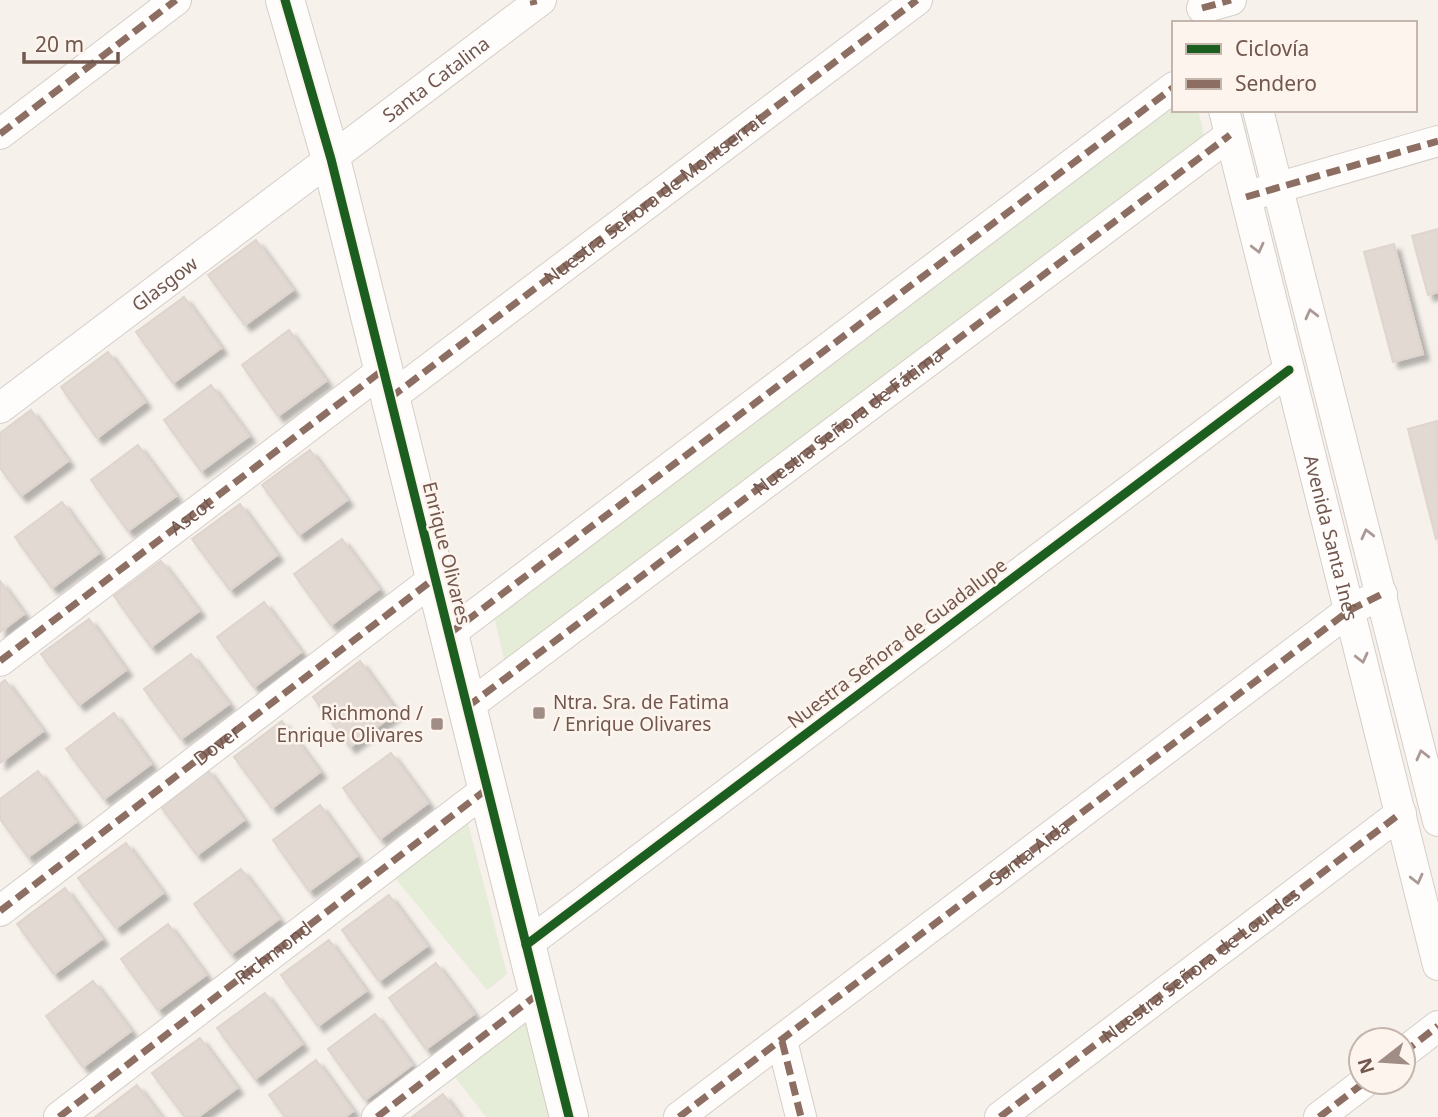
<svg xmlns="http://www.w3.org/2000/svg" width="1438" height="1117" viewBox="0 0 1438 1117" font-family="'Noto Sans',sans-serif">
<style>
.green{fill:#e5ecd7}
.building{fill:#e2d9d3;stroke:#dfd4ce;stroke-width:2;filter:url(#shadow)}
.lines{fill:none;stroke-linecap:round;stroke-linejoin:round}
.street-casing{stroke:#d5cec9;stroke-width:32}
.secondary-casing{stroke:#d5cdc8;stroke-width:40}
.street{stroke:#fefdfc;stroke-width:30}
.secondary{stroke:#fefdfc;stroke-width:38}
.quiet{stroke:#8d6e63;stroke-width:7;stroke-dasharray:14 7;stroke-linecap:butt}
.cycleway-casing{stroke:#fdf5ed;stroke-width:13}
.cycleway{stroke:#1b5e20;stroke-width:9}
.oneway{stroke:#aa9994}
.poi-dot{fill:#a08d85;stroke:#fdf5ed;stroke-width:2.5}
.labels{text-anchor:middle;stroke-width:5;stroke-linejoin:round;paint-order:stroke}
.street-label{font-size:19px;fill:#72574e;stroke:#fdf5ed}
.poi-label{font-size:19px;fill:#72574e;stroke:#fdf5ed;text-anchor:start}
</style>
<defs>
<filter id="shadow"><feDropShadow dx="6" dy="6" stdDeviation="2" flood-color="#0004"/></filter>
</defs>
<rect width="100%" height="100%" fill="#f6f1eb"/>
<g class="green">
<path d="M1174 101V110H1198L1205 139 506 669 495 619Z"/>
<path d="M466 816 507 974 487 990 391 873Z"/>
<path d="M527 1021 552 1117H486L455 1077Z"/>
</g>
<g class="building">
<path d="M1438 229V292L1428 295 1412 236Z"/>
<path d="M256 240 293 290 245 325 208 275Z"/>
<path d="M1394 244 1423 354 1393 362 1364 252Z"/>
<path d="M184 297 221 348 173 383 136 332Z"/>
<path d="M289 330 326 381 278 416 242 365Z"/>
<path d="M108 352 145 402 97 438 61 387Z"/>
<path d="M211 385 249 436 201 471 164 420Z"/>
<path d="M31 410 68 461 21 496 0 468V433Z"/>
<path d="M1437 421 1438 538 1436 539 1408 429Z"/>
<path d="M138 445 176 496 128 531 91 480Z"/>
<path d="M310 450 347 500 299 535 262 485Z"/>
<path d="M62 502 99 553 52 588 15 537Z"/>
<path d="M240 504 277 555 230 590 192 539Z"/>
<path d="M342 539 379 589 331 625 294 574Z"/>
<path d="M161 561 199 611 151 647 114 596Z"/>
<path d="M0 581 24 614 0 632Z"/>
<path d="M264 602 301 652 254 687 217 637Z"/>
<path d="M89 619 126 670 79 705 41 654Z"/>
<path d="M191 654 229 704 181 739 144 689Z"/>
<path d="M360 661 397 712 350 747 313 697Z"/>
<path d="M5 680 43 731 0 763V684Z"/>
<path d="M114 713 151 764 104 799 66 749Z"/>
<path d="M282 721 320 772 272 808 234 757Z"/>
<path d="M391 753 428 803 380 839 343 788Z"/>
<path d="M207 769 244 820 197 855 159 804Z"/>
<path d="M38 771 76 822 28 857 0 819V799Z"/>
<path d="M320 805 357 856 309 891 273 840Z"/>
<path d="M126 843 163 893 116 928 78 878Z"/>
<path d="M241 869 279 919 231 954 194 904Z"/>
<path d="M65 888 102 939 54 974 17 924Z"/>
<path d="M389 895 427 946 379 981 342 930Z"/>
<path d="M168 924 206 975 158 1010 121 959Z"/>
<path d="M329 940 366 991 318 1026 281 975Z"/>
<path d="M436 963 474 1014 426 1049 389 998Z"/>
<path d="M93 981 131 1031 83 1067 46 1016Z"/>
<path d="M265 993 302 1044 255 1079 217 1028Z"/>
<path d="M375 1014 412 1065 365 1100 328 1049Z"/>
<path d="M200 1038 237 1088 198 1117H185L152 1073Z"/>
<path d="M316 1060 353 1111 345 1117H285L269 1095Z"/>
<path d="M137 1085 161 1117H95Z"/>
<path d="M443 1094 460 1117H412Z"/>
</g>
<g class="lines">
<defs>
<g id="street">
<path d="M1202 8 1231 0"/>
<path id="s1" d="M1224 110 1438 965"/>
<path d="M1258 110 1438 821"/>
<path d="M0 134 176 0"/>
<path d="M1259 193 1438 141"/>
<path d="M390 398 917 0"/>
<path id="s2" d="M0 408 541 0"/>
<path d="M449 634 1174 87"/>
<path id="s3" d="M0 661 383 370"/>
<path id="s4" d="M467 707 1230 135"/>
<path id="s5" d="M0 911 435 578"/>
<path d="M526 945 1289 370"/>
<path d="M782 1041 801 1117"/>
<path d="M1403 1053 1438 1026"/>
<path d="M59 1117 487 789"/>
<path d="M377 1117 538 994"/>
<path d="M679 1117 1350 610 1382 594"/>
<path id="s6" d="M1000 1117 1401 813"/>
<path d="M1319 1117 1365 1082"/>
</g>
<path id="secondary" d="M285 0 331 159 569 1117"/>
</defs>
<use href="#street" class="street-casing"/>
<use href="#secondary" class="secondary-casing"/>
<use href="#street" class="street"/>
<use href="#secondary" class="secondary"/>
<g class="quiet">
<path d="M533 0 534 5"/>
<path d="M1202 8 1231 0"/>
<path d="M0 134 176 0"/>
<path d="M1246 197 1438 141"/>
<path id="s7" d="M390 398 917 0"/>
<path d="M449 634 1174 87"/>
<path d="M0 661 383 370"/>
<path d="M467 707 1230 135"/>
<path d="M0 911 435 578"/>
<path d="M782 1041 801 1117"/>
<path d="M1403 1053 1438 1026"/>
<path id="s8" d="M59 1117 487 789"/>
<path d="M377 1117 538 994"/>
<path id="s9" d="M679 1117 1350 610 1382 594"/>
<path d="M1000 1117 1401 813"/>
<path d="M1319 1117 1365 1082"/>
</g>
<defs>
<g id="cycleway">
<path d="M285 0 331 159 569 1117"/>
<path d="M526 945 1289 370"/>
</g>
</defs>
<use href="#cycleway" class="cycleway-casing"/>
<use href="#cycleway" class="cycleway"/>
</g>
<defs><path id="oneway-chevron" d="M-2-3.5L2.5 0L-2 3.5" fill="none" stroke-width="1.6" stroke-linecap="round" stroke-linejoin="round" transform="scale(1.75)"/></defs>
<g class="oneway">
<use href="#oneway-chevron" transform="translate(1258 248) rotate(76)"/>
<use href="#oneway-chevron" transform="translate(1311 314) rotate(-104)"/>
<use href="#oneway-chevron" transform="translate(1367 534) rotate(-104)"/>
<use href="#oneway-chevron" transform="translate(1362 658) rotate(76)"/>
<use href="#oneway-chevron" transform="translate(1422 755) rotate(-104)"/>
<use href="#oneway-chevron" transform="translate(1417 879) rotate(76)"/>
</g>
<g class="poi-dot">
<rect x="532" y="706" width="14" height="14" rx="3.5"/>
<rect x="430" y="717" width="14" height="14" rx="3.5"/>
</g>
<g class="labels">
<g class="street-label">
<text dy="7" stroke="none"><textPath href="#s2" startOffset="546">Santa Catalina</textPath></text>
<text dy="7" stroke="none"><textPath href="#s7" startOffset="331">Nuestra Señora de Montserrat</textPath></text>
<text dy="7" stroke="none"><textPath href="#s2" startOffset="206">Glasgow</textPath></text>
<text dy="7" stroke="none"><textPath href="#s4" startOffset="476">Nuestra Señora de Fátima</textPath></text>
<text dy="7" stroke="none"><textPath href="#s3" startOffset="240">Ascot</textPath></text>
<text dy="7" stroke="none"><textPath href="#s1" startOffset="441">Avenida Santa Inés</textPath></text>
<text transform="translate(447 553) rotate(76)" y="7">Enrique Olivares</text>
<text transform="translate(897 643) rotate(-37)" y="7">Nuestra Señora de Guadalupe</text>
<text dy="7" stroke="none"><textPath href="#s5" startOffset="273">Dover</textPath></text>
<text dy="7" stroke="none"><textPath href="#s9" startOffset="439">Santa Aida</textPath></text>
<text dy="7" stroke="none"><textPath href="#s8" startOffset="270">Richmond</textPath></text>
<text dy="7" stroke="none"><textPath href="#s6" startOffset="252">Nuestra Señora de Lourdes</textPath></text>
</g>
<g class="poi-label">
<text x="553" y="709">Ntra. Sra. de Fatima<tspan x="553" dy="22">/ Enrique Olivares</tspan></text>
<text x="423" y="720" text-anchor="end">Richmond /<tspan x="423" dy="22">Enrique Olivares</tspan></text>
</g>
</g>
<rect x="1172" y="21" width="245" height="91" fill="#fdf5ed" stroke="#c5b6ad" stroke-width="2"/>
<rect x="1186" y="44" width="35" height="10" fill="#1b5e20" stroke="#c5b6ad" stroke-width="2"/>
<text x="1235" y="56" font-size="21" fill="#72574e">Ciclovía</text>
<rect x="1186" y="79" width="35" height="10" fill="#8d6e63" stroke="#c5b6ad" stroke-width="2"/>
<text x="1235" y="91" font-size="21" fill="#72574e">Sendero</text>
<g transform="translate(1382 1061) rotate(253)"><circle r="33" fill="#fdf5ed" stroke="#c5b6ad" stroke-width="2"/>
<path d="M0-5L12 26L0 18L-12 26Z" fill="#a08d85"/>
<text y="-10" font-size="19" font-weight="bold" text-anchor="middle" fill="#72574e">N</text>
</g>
<path d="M24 52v10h94v-10" fill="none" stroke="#72574e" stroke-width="3.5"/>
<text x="35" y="52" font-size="21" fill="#72574e" stroke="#fdf5ed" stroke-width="5" paint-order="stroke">20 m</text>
</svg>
